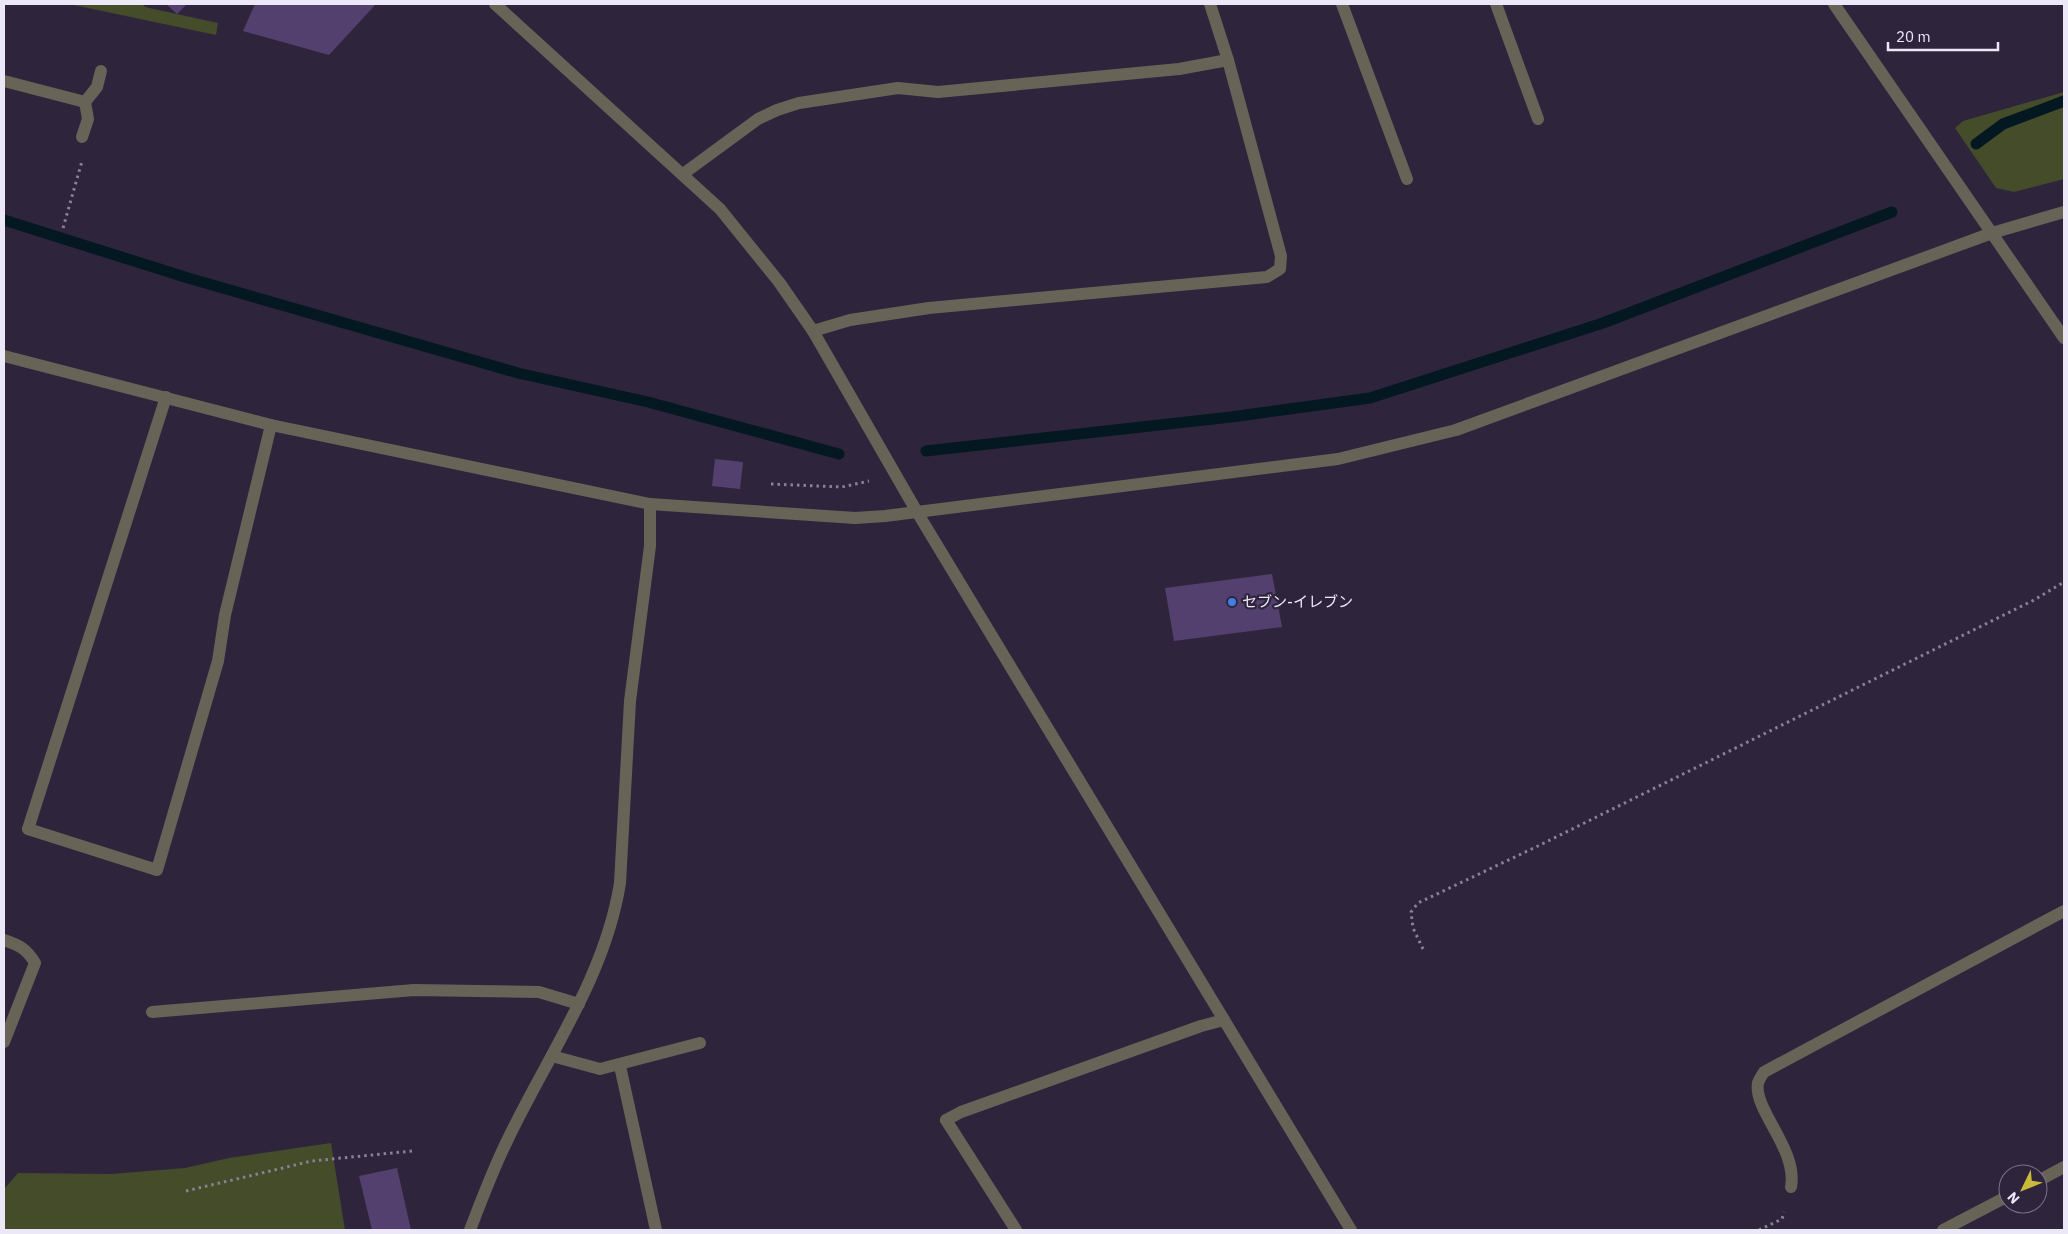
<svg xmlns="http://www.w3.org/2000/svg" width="2068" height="1234" viewBox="0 0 2068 1234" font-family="'IBM Plex Sans','Noto Sans JP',sans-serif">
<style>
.green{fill:#444c2a}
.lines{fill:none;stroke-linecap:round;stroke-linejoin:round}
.stream{stroke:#031820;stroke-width:11}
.building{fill:#54406f}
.path{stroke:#898295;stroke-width:3;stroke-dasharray:2.5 4;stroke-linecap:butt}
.service{stroke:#676457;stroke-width:12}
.minor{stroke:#676457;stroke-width:12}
.tertiary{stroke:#676457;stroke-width:12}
.shop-dot{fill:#3f7fe0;stroke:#2e253c;stroke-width:2}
.labels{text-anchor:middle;stroke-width:4.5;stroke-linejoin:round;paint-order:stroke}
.poi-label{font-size:15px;fill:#ede8f7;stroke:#2e253c;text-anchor:start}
</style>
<rect width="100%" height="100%" fill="#2e253c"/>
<g class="green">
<path d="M69 4H143L145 7 218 23 216 35Z"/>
<path d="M2064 92V179L2014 192 1996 188 1955 128 1963 121Z"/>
<path d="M331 1143 345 1230H4V1189L18 1173 111 1174 185 1168 229 1158Z"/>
</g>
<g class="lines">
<g class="stream">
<path d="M1976 144 2003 124 2064 101"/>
<path d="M4 220 188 278 518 373 648 402 839 454"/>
<path d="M926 451 1231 417 1370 398 1603 323 1892 212"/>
</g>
</g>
<g class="building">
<path d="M166 4H187L177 14Z"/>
<path d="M255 4H376L329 55 243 31Z"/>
<path d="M715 459 743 462 740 489 712 486Z"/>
<path d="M1272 574 1282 627 1174 641 1165 588Z"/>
<path d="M397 1168 411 1230H372L359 1176Z"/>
</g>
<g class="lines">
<g class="path">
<path d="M63 228 82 161"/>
<path d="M771 484 842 487 869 481"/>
<path d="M1423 949 1413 928 1411 912 1418 903 1538 846 2034 600 2064 582"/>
<path d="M186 1191 312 1161 412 1151"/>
<path d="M1759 1230 1782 1219 1784 1212"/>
</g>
<g class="service">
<path d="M1342 4 1407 179"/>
<path d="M1496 4 1538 119"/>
<path d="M82 137 88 119 85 102 97 87 101 71"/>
<path d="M28 829 157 870 218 661 225 615 271 425"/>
<path d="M4 940C19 945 27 949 35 963L4 1042"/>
<path d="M552 1056 600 1069 700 1043"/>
<path d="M620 1066 656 1230"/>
<path d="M946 1120 1016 1230"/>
</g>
<g class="minor">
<path d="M4 81 85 102"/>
<path d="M683 174 758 119 777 110 799 103 898 88 938 92 1179 69 1228 60"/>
<path d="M813 331 850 320 929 308 1267 277 1280 269 1281 256 1228 60 1210 4"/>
<path d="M28 829 166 397"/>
<path d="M152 1012 414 990 539 992 579 1004"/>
<path d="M946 1120 961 1112 1201 1026 1224 1020"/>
<path d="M2038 1181 2064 1167"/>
<path d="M1791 1187C1798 1149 1753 1110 1758 1083 1759 1080 1762 1075 1764 1072L2064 911"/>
<path d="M470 1230C482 1199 493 1169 508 1139 548 1055 605 977 620 883L630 701 650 546V504"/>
<path d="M1943 1230 2008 1196"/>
</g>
<g class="tertiary">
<path d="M495 4 720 209 779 282 813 331 917 512 1351 1230"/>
<path d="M1834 4 2064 338"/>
<path d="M4 356 271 425 650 504 855 518 885 516 1338 459 1456 430 1992 233 2064 212"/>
</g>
</g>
<circle class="shop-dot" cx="1232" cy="602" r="5"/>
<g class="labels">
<g class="poi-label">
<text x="1242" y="607">セブン-イレブン</text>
</g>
</g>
<rect width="2068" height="1234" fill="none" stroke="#ede8f7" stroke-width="10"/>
<g transform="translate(2023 1189) rotate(227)"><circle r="24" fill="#2e253c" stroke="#7a7387"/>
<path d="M0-4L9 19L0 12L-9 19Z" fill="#c9ba3a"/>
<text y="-8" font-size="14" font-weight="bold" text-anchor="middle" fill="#ede8f7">N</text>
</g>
<path d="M1888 42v8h110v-8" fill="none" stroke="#ede8f7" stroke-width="2.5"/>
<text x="1896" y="42" font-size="15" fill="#ede8f7" stroke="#2e253c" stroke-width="4" paint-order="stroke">20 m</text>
</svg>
